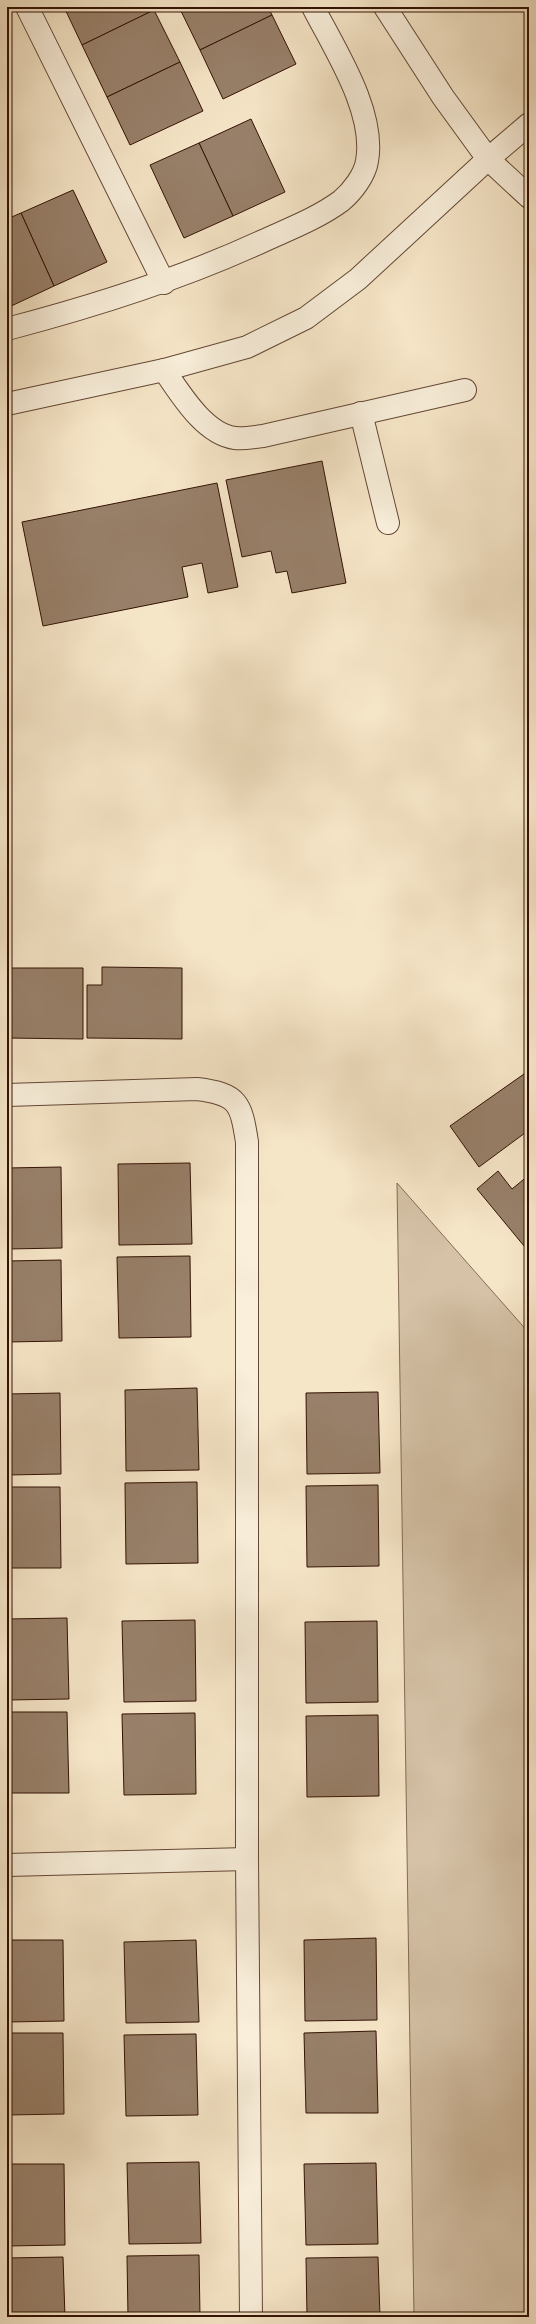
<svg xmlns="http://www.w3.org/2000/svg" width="536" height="2324" viewBox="0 0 536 2324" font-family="'IM FELL French Canon',serif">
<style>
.green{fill:#d5c2a7;stroke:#846a56}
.building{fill:#98806a;stroke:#331204}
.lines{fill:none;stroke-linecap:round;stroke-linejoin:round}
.minor-casing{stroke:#644735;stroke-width:24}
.minor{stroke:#f9efdb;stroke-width:22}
</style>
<rect width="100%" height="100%" fill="#f6e6c8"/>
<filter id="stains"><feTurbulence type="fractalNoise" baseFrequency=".005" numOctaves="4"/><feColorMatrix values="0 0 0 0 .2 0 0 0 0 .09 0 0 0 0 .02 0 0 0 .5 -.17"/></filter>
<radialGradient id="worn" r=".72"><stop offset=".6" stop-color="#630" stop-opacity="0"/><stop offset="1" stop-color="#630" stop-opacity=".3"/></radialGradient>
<path class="green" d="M397 1183 529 1333V2317H414Z"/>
<g class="building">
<path d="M64 7H153L154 10 82 45Z"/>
<path d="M179 7H268L272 15 200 50Z"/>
<path d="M154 10 180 62 107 97 82 45Z"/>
<path d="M272 15 296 64 223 99 200 50Z"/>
<path d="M180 62 203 111 130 145 107 97Z"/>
<path d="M251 119 285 192 233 216 199 143Z"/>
<path d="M199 143 233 216 184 238 150 165Z"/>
<path d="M73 190 107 262 54 286 21 213Z"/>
<path d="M21 213 54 286 7 308V219Z"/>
<path d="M322 461 346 583 292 593 287 571 276 573 271 551 242 557 226 480Z"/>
<path d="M217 483 238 587 208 593 202 563 182 567 188 597 43 626 22 522Z"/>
<path d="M102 967 182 968V1039L87 1038V985H102Z"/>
<path d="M7 968H83V1039L7 1038Z"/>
<path d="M524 1074 529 1081V1130L479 1167 450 1126Z"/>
<path d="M190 1163 192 1244 119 1245 118 1164Z"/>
<path d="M61 1167 62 1248 7 1249V1168Z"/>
<path d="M498 1171 512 1189 529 1175V1252L477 1189Z"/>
<path d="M190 1256 191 1337 119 1338 117 1257Z"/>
<path d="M61 1260 62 1341 7 1342V1261Z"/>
<path d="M197 1388 199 1470 126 1471 125 1390Z"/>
<path d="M378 1392 380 1473 307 1474 306 1393Z"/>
<path d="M60 1393 61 1474 7 1475V1394Z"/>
<path d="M197 1482 198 1563 126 1564 125 1483Z"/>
<path d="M378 1485 379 1566 307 1567 306 1486Z"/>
<path d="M7 1487H60L61 1568H7Z"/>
<path d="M67 1618 69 1699 7 1700V1619Z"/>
<path d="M195 1620 196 1701 124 1702 122 1621Z"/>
<path d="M377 1621 378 1702 306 1703 305 1622Z"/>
<path d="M7 1712H67L69 1793H7Z"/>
<path d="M195 1713 196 1794 124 1795 122 1714Z"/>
<path d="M378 1715 379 1796 307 1797 306 1716Z"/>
<path d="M376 1938 377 2020 305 2021 304 1940Z"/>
<path d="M7 1940H63L64 2021 7 2022Z"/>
<path d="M196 1940 199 2022 126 2023 124 1942Z"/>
<path d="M376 2031 378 2113H306L304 2033Z"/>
<path d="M7 2033H63L64 2114 7 2115Z"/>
<path d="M196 2034 198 2115 126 2116 124 2035Z"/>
<path d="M199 2162 201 2243 129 2244 127 2163Z"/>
<path d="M376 2163 378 2244 306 2245 304 2164Z"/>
<path d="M7 2164H64L65 2245 7 2246Z"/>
<path d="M199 2255 200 2317H128L127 2256Z"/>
<path d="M63 2257 65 2317H7V2258Z"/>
<path d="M378 2257 380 2317H307L306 2258Z"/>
</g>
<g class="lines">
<defs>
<g id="minor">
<path d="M27 7 164 283"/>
<path d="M529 124 488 159 529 197"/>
<path d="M7 329C95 306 181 279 263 241 289 229 318 218 341 201 352 192 365 175 367 161 376 112 335 50 313 7"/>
<path d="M164 370C180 393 204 434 235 438 244 439 254 437 263 436L465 390"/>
<path d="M7 404 164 370 247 347 306 318 358 279 488 159 443 97 385 7"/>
<path d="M361 413 388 523"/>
<path d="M7 1095 197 1089C238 1094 241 1103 247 1142V1859L251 2317"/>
<path d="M7 1865 247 1859"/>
</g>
</defs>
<use href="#minor" class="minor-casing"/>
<use href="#minor" class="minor"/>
</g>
<rect width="536" height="2324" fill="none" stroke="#f6e6c8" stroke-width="24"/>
<rect x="8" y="8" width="520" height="2308" fill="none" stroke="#331204" stroke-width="2"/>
<rect x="12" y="12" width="512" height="2300" fill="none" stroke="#331204"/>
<rect width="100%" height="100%" filter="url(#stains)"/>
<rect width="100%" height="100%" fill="url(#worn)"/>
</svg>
